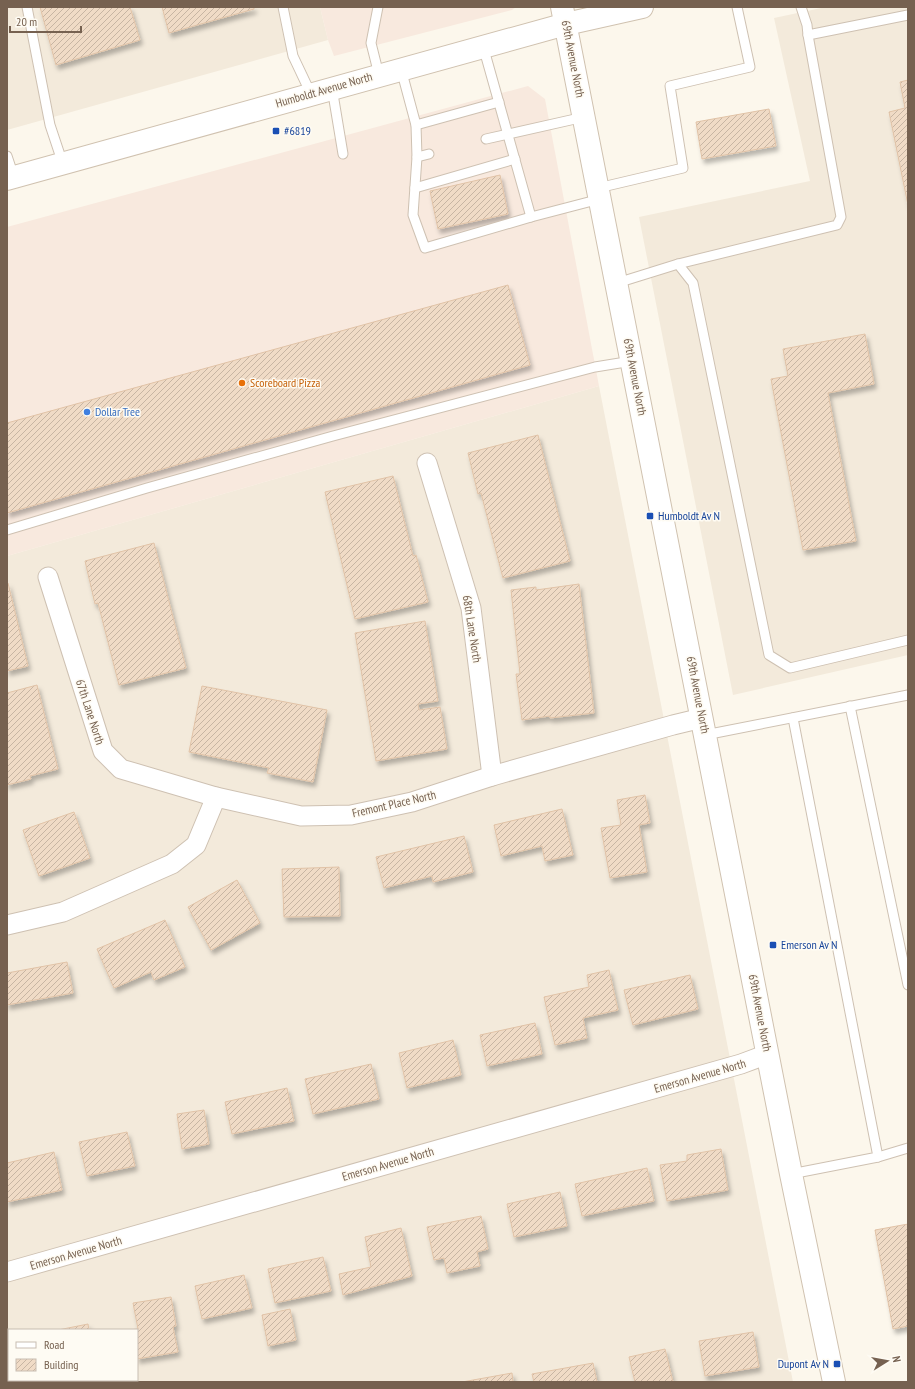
<svg xmlns="http://www.w3.org/2000/svg" width="915" height="1389" viewBox="0 0 915 1389" font-family="'PT Sans Narrow',sans-serif">
<style>
.residential{fill:#f3eadb;fill-rule:evenodd}
.commercial{fill:#f8e9de}
.building{fill:url(#building-hatch);stroke:#e1c3a7;filter:url(#shadow)}
.lines{fill:none;stroke-linecap:round;stroke-linejoin:round}
.lane-casing{stroke:#cec1b2;stroke-width:11}
.street-casing{stroke:#cec1b2;stroke-width:21}
.secondary-casing{stroke:#d0c2b0;stroke-width:24}
.lane{stroke:#fff;stroke-width:9}
.street{stroke:#fff;stroke-width:19}
.secondary{stroke:#fff;stroke-width:22}
.transit-dot{fill:#1a4fb4;stroke:#fefbf3;stroke-width:1.5}
.food-dot{fill:#e8710a;stroke:#fefbf3;stroke-width:1.5}
.shop-dot{fill:#3f7fe0;stroke:#fefbf3;stroke-width:1.5}
.labels{text-anchor:middle;stroke-width:3;stroke-linejoin:round;paint-order:stroke}
.street-label{font-size:12px;fill:#766150;stroke:#fefbf3}
.transit-label{font-size:12px;fill:#164399;stroke:#fefbf3;text-anchor:start}
.food-label{font-size:12px;fill:#c56008;stroke:#fefbf3;text-anchor:start}
.shop-label{font-size:12px;fill:#366cbe;stroke:#fefbf3;text-anchor:start}
</style>
<defs>
<pattern id="building-hatch" width="6" height="6" patternUnits="userSpaceOnUse"><rect width="6" height="6" fill="#f0dbc6"/><path d="M-1 1l2-2M0 6l6-6M5 7l2-2" fill="none" stroke="#c7b5a3"/></pattern>
<filter id="shadow"><feDropShadow dx="2.5" dy="4.5" stdDeviation="2" flood-color="#0004"/></filter>
</defs>
<rect width="100%" height="100%" fill="#fcf7ec"/>
<g class="residential">
<path d="M7 7H320L328 40 7 130Z"/>
<path d="M826 7H908V655L733 695 639 217 810 181 774 18Z"/>
<path d="M599 386 793 1382H7V556ZM9 1330H137V1380H9Z"/>
</g>
<g class="commercial">
<path d="M320 7H516L512 10 334 56 328 40Z"/>
<path d="M528 86 545 99 599 386 7 556V227Z"/>
</g>
<g class="building">
<path d="M40 7H130L140 40 56 65Z"/>
<path d="M162 7H254V9L169 33Z"/>
<path d="M908 80V205L889 112 905 108 900 82Z"/>
<path d="M769 109 776 146 702 159 696 122Z"/>
<path d="M500 175 508 214 438 229 430 191Z"/>
<path d="M508 285 530 365 7 513V423Z"/>
<path d="M865 334 874 384 828 393 856 541 803 550 771 379 788 376 783 349Z"/>
<path d="M538 435 570 561 503 578 481 493 478 494 468 453Z"/>
<path d="M393 476 413 556 416 555 428 602 355 619 325 492Z"/>
<path d="M154 543 186 668 119 685 98 603 95 604 85 561Z"/>
<path d="M8 583 28 666 7 671V584Z"/>
<path d="M579 584 594 713 550 718V716L522 720 516 674H520L511 590 536 587V590Z"/>
<path d="M425 621 438 701 418 704 419 710 440 707 447 749 376 761 355 633Z"/>
<path d="M37 685 58 769 30 776 31 779 7 785V693Z"/>
<path d="M202 686 327 710 313 782 267 773 269 768 189 752Z"/>
<path d="M645 795 650 823 639 825 647 872 610 878 601 828 621 825 617 800Z"/>
<path d="M562 809 573 855 545 861 542 846 501 856 494 825Z"/>
<path d="M74 812 90 858 39 876 23 830Z"/>
<path d="M464 836 473 872 433 882 432 876 384 888 376 857Z"/>
<path d="M339 867 340 916 284 917 282 869Z"/>
<path d="M237 880 260 923 211 950 188 907Z"/>
<path d="M165 920 185 967 154 980 151 972 114 988 97 949Z"/>
<path d="M67 962 73 993 7 1005V973Z"/>
<path d="M609 970 618 1010 583 1018 587 1038 555 1045 544 997 589 987 587 975Z"/>
<path d="M690 975 698 1009 633 1025 624 990Z"/>
<path d="M535 1023 542 1054 487 1066 480 1035Z"/>
<path d="M453 1040 461 1075 407 1088 399 1053Z"/>
<path d="M371 1064 379 1099 313 1114 305 1079Z"/>
<path d="M287 1088 294 1121 232 1134 225 1102Z"/>
<path d="M204 1110 209 1144 182 1149 177 1114Z"/>
<path d="M127 1132 135 1166 87 1176 79 1142Z"/>
<path d="M721 1149 728 1190 667 1201 660 1165 687 1161V1155Z"/>
<path d="M54 1152 62 1190 7 1202V1163Z"/>
<path d="M647 1168 654 1201 582 1216 575 1184Z"/>
<path d="M560 1192 567 1226 514 1237 507 1204Z"/>
<path d="M481 1216 488 1249 477 1252 480 1266 447 1273 444 1258 434 1260 427 1227Z"/>
<path d="M908 1224V1326L893 1329 875 1230Z"/>
<path d="M401 1228 412 1276 343 1295 339 1274 371 1267 365 1237Z"/>
<path d="M323 1257 331 1291 275 1303 268 1269Z"/>
<path d="M244 1275 252 1308 202 1319 195 1286Z"/>
<path d="M171 1297 176 1326 173 1327 178 1352 137 1359V1330H129L138 1329 133 1303Z"/>
<path d="M290 1309 296 1340 268 1346 262 1315Z"/>
<path d="M88 1324 89 1330H58Z"/>
<path d="M753 1332 759 1367 705 1376 699 1341Z"/>
<path d="M665 1349 673 1382H635L629 1357Z"/>
<path d="M593 1363 597 1382H534L532 1374Z"/>
<path d="M512 1373 513 1382H462Z"/>
</g>
<g class="lines">
<defs>
<g id="lane">
<path d="M27 7 50 125 63 164"/>
<path d="M283 7 293 56 311 94"/>
<path d="M378 7 371 43 379 75"/>
<path d="M801 7 807 25 808 35 908 15"/>
<path d="M483 46 531 217 600 199"/>
<path d="M401 69 416 125 417 157 413 215 425 248 531 217"/>
<path d="M332 88 343 154"/>
<path d="M416 125 499 102"/>
<path d="M486 139 584 117"/>
<path d="M7 156 14 177"/>
<path d="M417 157 429 154"/>
<path d="M415 188 515 159"/>
<path d="M598 188 683 168 670 86 750 67 737 7"/>
<path d="M678 264 693 283 769 655 790 668 908 640"/>
<path d="M617 283 678 264 837 225 841 217 808 35"/>
<path d="M7 530 147 488 333 436 595 367 632 361"/>
<path d="M850 706 908 985"/>
<path d="M705 735 908 695"/>
<path d="M878 1157 908 1148"/>
<path d="M791 1174 878 1157 793 718"/>
</g>
<g id="street">
<path d="M427 463 471 608 492 776"/>
<path d="M48 577 103 751 121 769 216 797 301 816 351 815 412 802 492 776 673 725 702 718"/>
<path d="M7 925 63 912 172 864 196 845 216 797"/>
<path d="M7 1272 741 1064 768 1054"/>
</g>
<g id="secondary">
<path d="M562 7 791 1174 834 1382"/>
<path d="M7 179 566 24 642 7"/>
</g>
</defs>
<use href="#lane" class="lane-casing"/>
<use href="#street" class="street-casing"/>
<use href="#secondary" class="secondary-casing"/>
<use href="#lane" class="lane"/>
<use href="#street" class="street"/>
<use href="#secondary" class="secondary"/>
</g>
<g class="transit-dot">
<rect x="272" y="127" width="8" height="8" rx="2"/>
<rect x="646" y="512" width="8" height="8" rx="2"/>
<rect x="769" y="941" width="8" height="8" rx="2"/>
<rect x="833" y="1360" width="8" height="8" rx="2"/>
</g>
<circle class="food-dot" cx="242" cy="383" r="4"/>
<circle class="shop-dot" cx="87" cy="412" r="4"/>
<g class="labels">
<g class="street-label">
<text transform="translate(573 59) rotate(79)" y="4">69th Avenue North</text>
<text transform="translate(324 90) rotate(-16)" y="4">Humboldt Avenue North</text>
<text transform="translate(635 377) rotate(79)" y="4">69th Avenue North</text>
<text transform="translate(472 629) rotate(81)" y="4">68th Lane North</text>
<text transform="translate(698 695) rotate(79)" y="4">69th Avenue North</text>
<text transform="translate(90 712) rotate(72)" y="4">67th Lane North</text>
<text transform="translate(394 804) rotate(-13)" y="4">Fremont Place North</text>
<text transform="translate(760 1013) rotate(79)" y="4">69th Avenue North</text>
<text transform="translate(700 1076) rotate(-16)" y="4">Emerson Avenue North</text>
<text transform="translate(388 1164) rotate(-16)" y="4">Emerson Avenue North</text>
<text transform="translate(76 1253) rotate(-16)" y="4">Emerson Avenue North</text>
</g>
<g class="transit-label">
<text x="284" y="135">#6819</text>
<text x="658" y="520">Humboldt Av N</text>
<text x="781" y="949">Emerson Av N</text>
<text x="829" y="1368" text-anchor="end">Dupont Av N</text>
</g>
<g class="food-label">
<text x="250" y="387">Scoreboard Pizza</text>
</g>
<g class="shop-label">
<text x="95" y="416">Dollar Tree</text>
</g>
</g>
<rect width="915" height="1389" fill="none" stroke="#766150" stroke-width="16"/>
<rect x="8" y="1329" width="130" height="52" fill="#fefbf3" stroke="#c8bdb2"/>
<rect x="16" y="1342" width="20" height="6" fill="#ffffff" stroke="#c8bdb2"/>
<text x="44" y="1349" font-size="12" fill="#766150">Road</text>
<rect x="16" y="1359" width="20" height="12" fill="url(#building-hatch)" stroke="#c8bdb2"/>
<text x="44" y="1369" font-size="12" fill="#766150">Building</text>
<g transform="translate(887 1361) rotate(79)" stroke="#fefbf3" stroke-width="3" paint-order="stroke">
<path d="M0-3L7 15L0 10L-7 15Z" fill="#766150"/>
<text y="-6" font-size="11" font-weight="bold" text-anchor="middle" fill="#766150">N</text>
</g>
<path d="M10 26v6h71v-6" fill="none" stroke="#766150" stroke-width="2"/>
<text x="16" y="26" font-size="12" fill="#766150" stroke="#fefbf3" stroke-width="3" paint-order="stroke">20 m</text>
</svg>
